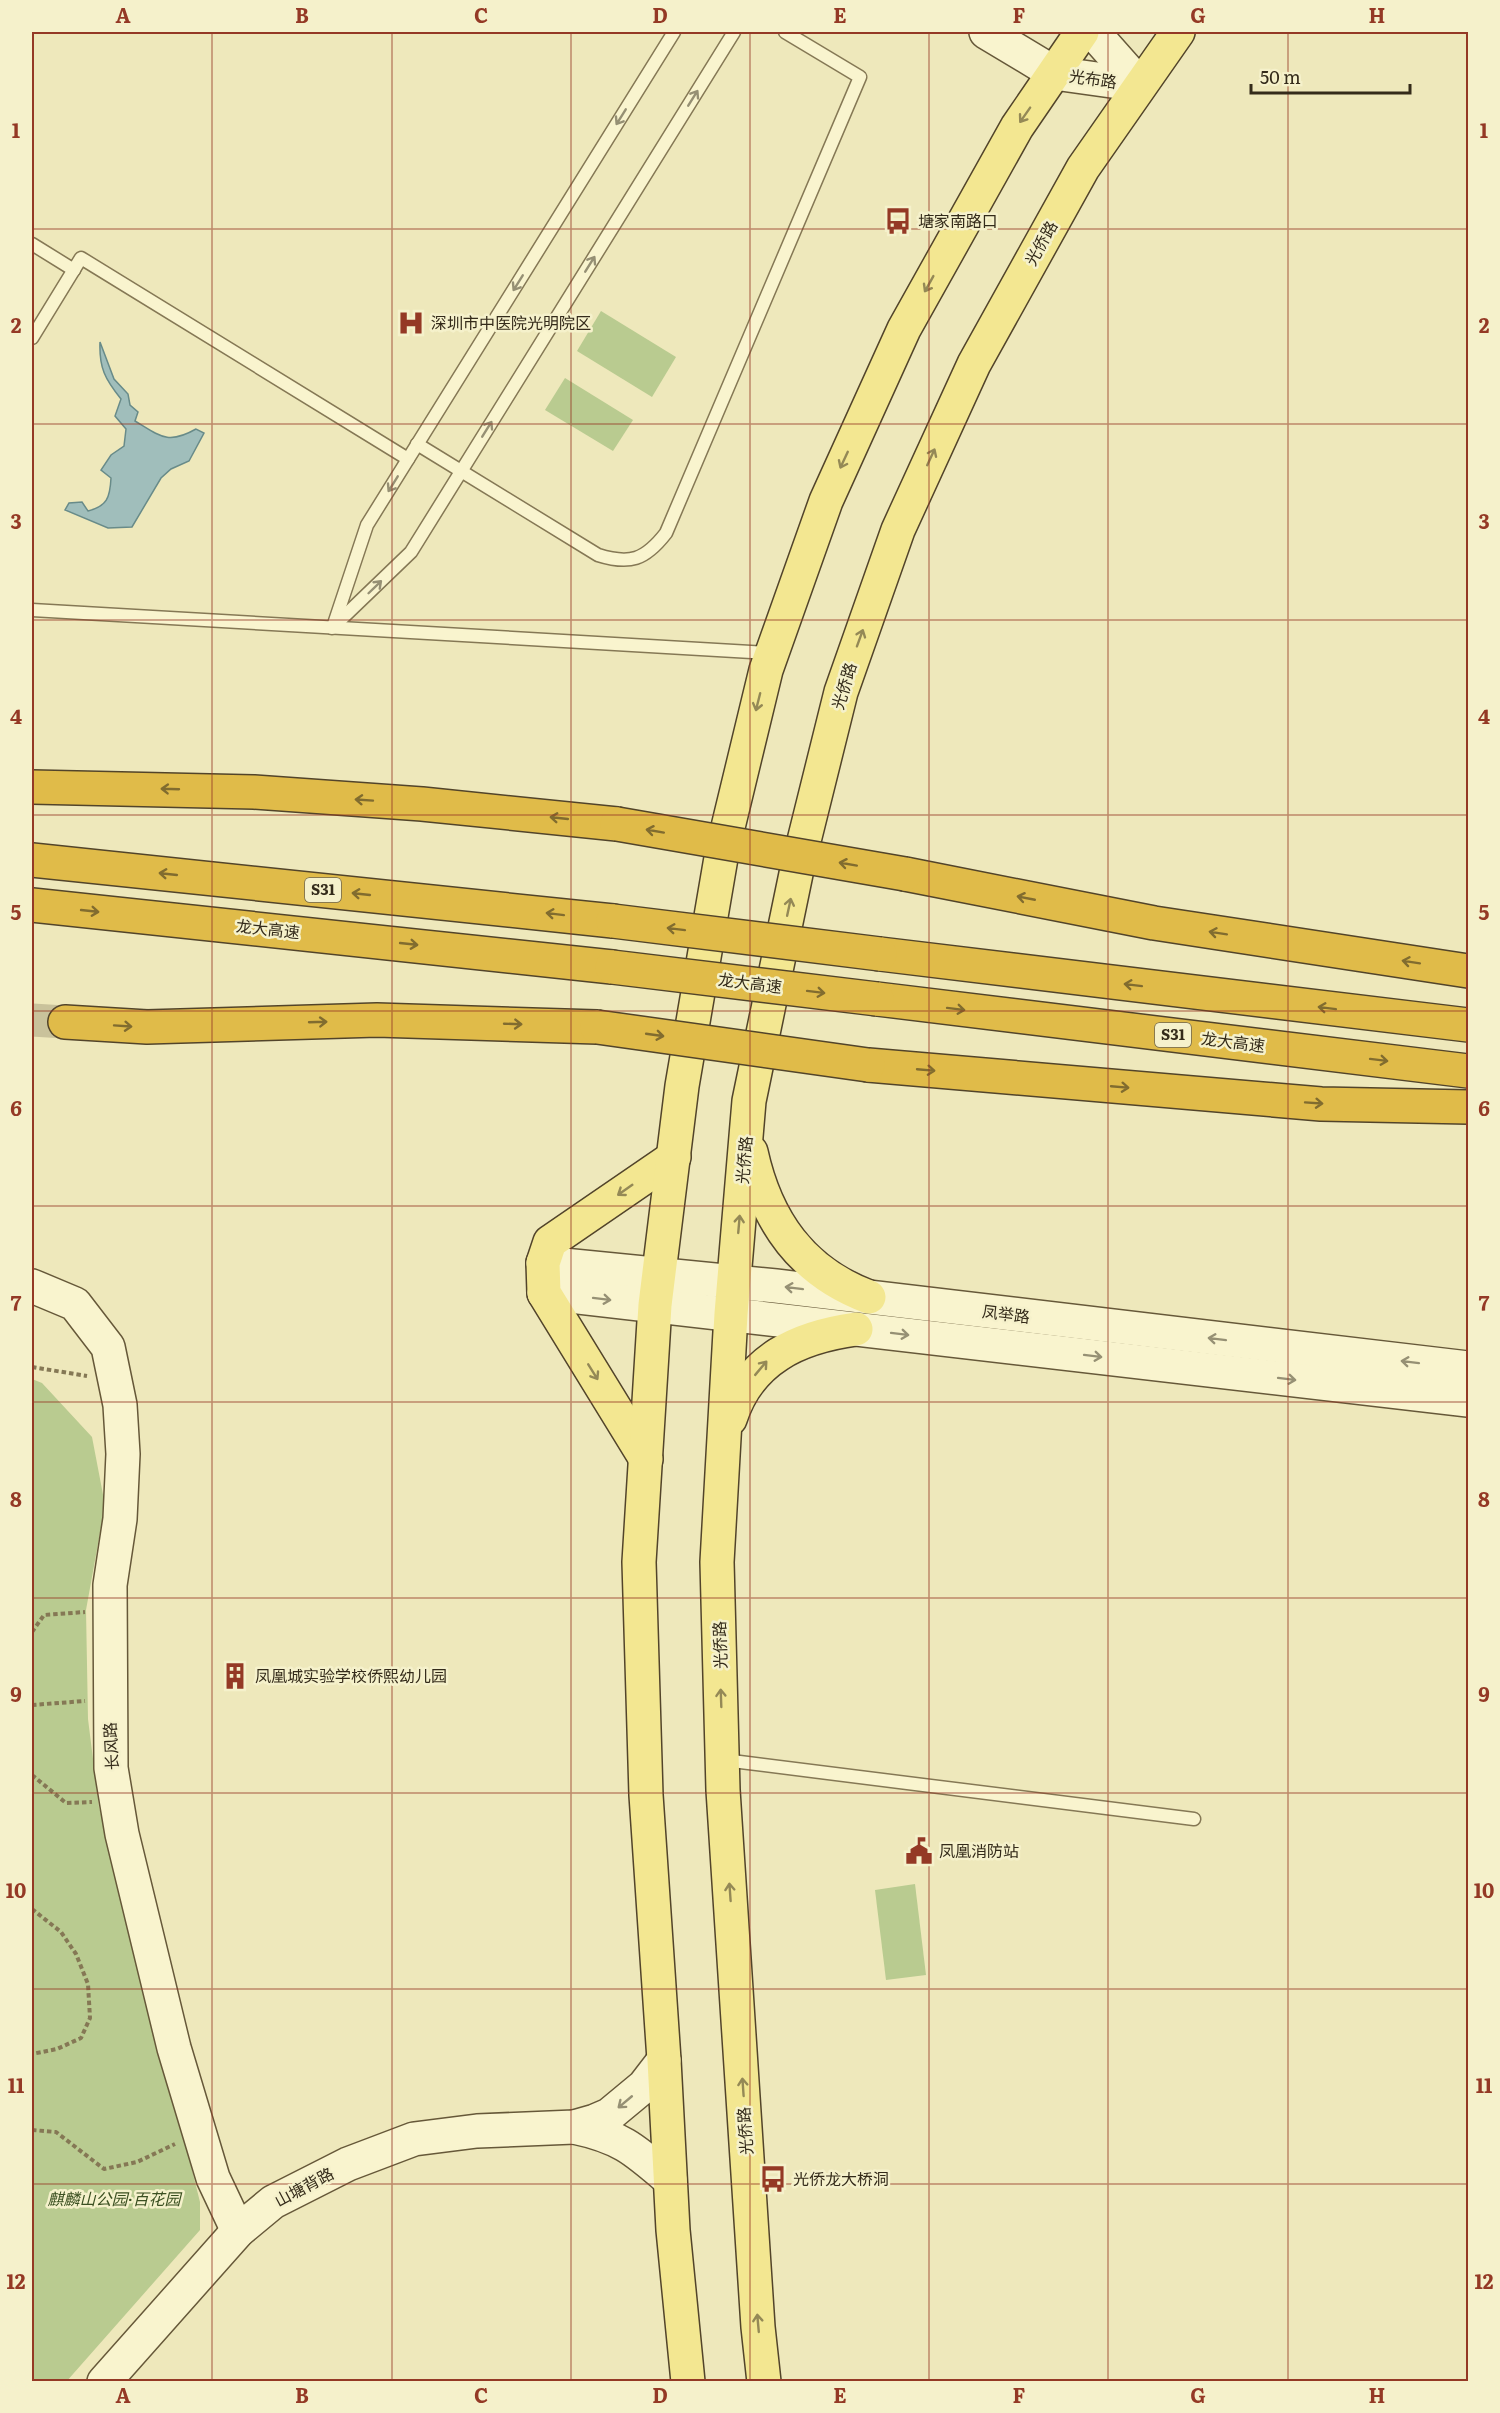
<svg xmlns="http://www.w3.org/2000/svg" width="1500" height="2413" viewBox="0 0 1500 2413" font-family="Literata,'Noto Sans SC',serif">
<style>
.green{fill:#b9cb90}
.water{fill:#a0bebb;stroke:#688b89;stroke-width:1.5}
.lines{fill:none;stroke-linecap:round;stroke-linejoin:round}
.highway-tunnel{stroke:#c9c29b;stroke-width:33;stroke-dasharray:33 16;stroke-linecap:butt}
.lane-casing{stroke:#857855;stroke-width:15}
.secondary-casing{stroke:#665839;stroke-width:36}
.primary-casing{stroke:#52442a;stroke-width:36}
.highway-casing{stroke:#52442a;stroke-width:36}
.path{stroke:#857855;stroke-width:4;stroke-dasharray:4.5 3;stroke-linecap:butt}
.lane{stroke:#f9f4ce;stroke-width:12}
.secondary{stroke:#f9f4ce;stroke-width:33}
.primary{stroke:#f3e791;stroke-width:33}
.highway{stroke:#e0bb49;stroke-width:33}
.highway-bridge-casing{stroke:#52442a;stroke-width:36;stroke-linecap:butt}
.highway-bridge{stroke:#e0bb49;stroke-width:33}
.oneway{stroke:#969074}
.oneway2{stroke:#948956}
.oneway3{stroke:#816c2f}
.grid{fill:none;stroke:#943925;stroke-width:1.5;stroke-opacity:0.55}
.labels{text-anchor:middle;stroke-width:5;stroke-linejoin:round;paint-order:stroke}
.shield{fill:#f5f1cb;stroke:#6e664f;stroke-width:1.5}
.shield-label{font-size:15px;font-weight:bold;fill:#342b1a}
.street-label{font-size:16px;fill:#342b1a;stroke:#f5f1cb}
.poi-label{font-size:16px;fill:#342b1a;stroke:#f5f1cb;text-anchor:start}
.park-label{font-size:16px;font-style:italic;fill:#3b5021;stroke:#f5f1cb}
.neatline{fill:none;stroke:#943925;stroke-width:2}
.grid-label{font-size:20px;text-anchor:middle;font-weight:bold;fill:#943925}
</style>
<rect width="100%" height="100%" fill="#eee8bb"/>
<g class="green">
<path d="M601 311 676 357 652 397 577 351Z"/>
<path d="M565 378 633 420 613 451 545 410Z"/>
<path d="M32 1379 42 1383 92 1437 105 1505 86 1610 88 1719 99 1807 138 1953 200 2202V2230L66 2382 32 2381Z"/>
<path d="M915 1884 926 1975 886 1980 875 1890Z"/>
</g>
<path class="water" d="M100 342 114 379 128 394 130 405 138 412 135 421C160 436 168 445 196 429L204 433 189 461 171 469 161 478 132 527 108 528 65 510 69 503 82 502 88 511C107 506 110 498 111 478L101 470 111 455 124 446 126 429 115 416 121 399C105 379 99 368 100 342Z"/>
<g class="lines">
<path class="highway-tunnel" d="M32 1020 65 1022"/>
<defs>
<g id="lane">
<path d="M32 244 74 270"/>
<path d="M32 338 81 258 408 459"/>
<path d="M417 444 598 555C630 565 645 560 666 533L860 77 785 32"/>
<path d="M32 610 770 653"/>
<path d="M334 624 367 525 674 32"/>
<path d="M332 628 411 552 734 32"/>
<path d="M724 1760 1194 1819"/>
</g>
<g id="secondary">
<path d="M986 32 1054 73 1140 85"/>
<path d="M1093 32 1140 85"/>
<path d="M543 1263 776 1286 1468 1368"/>
<path d="M32 1286 75 1304 108 1347 120 1405 123 1454 120 1519 110 1585 111 1768 122 1834 174 2048 213 2178 238 2231"/>
<path d="M544 1293 1468 1400"/>
<path d="M574 2127C621 2137 634 2149 670 2180"/>
<path d="M104 2382 238 2231 273 2202 348 2164 414 2139 477 2131 574 2127 595 2121 609 2115 644 2086 664 2060"/>
</g>
<g id="primary">
<path d="M751 1152C766 1221 802 1272 869 1297"/>
<path d="M730 1419C749 1359 798 1337 856 1329"/>
<path d="M646 1459 544 1293 543 1263 550 1242 674 1157"/>
<path d="M688 2382 673 2230 664 2060 646 1795 639 1562 655 1305 682 1086 722 852 766 670 826 501 904 329 1017 127 1082 32"/>
<path d="M764 2382 758 2327 723 1790 717 1562 731 1314 749 1101 797 869 841 692 898 530 974 364 1083 168 1178 32"/>
</g>
<g id="highway">
<path d="M32 787 254 792 422 804 617 824"/>
<path d="M32 860 613 921"/>
<path d="M905 874 1154 923 1468 971"/>
<path d="M32 905 612 967"/>
<path d="M880 954 1468 1025"/>
<path d="M877 999 1468 1071"/>
<path d="M65 1022 147 1027 377 1020 597 1027"/>
<path d="M868 1065 1321 1104 1468 1107"/>
</g>
</defs>
<use href="#lane" class="lane-casing"/>
<use href="#secondary" class="secondary-casing"/>
<use href="#primary" class="primary-casing"/>
<use href="#highway" class="highway-casing"/>
<g class="path">
<path d="M32 1367 87 1376"/>
<path d="M32 1632 44 1615 85 1612"/>
<path d="M32 1705 85 1701"/>
<path d="M32 1775 66 1803 92 1802"/>
<path d="M32 1909 61 1932 76 1954 88 1984 90 2018 81 2038 57 2049 32 2054"/>
<path d="M32 2130 56 2132 104 2169 137 2162 175 2144"/>
</g>
<use href="#lane" class="lane"/>
<use href="#secondary" class="secondary"/>
<use href="#primary" class="primary"/>
<use href="#highway" class="highway"/>
<defs>
<g id="highway-bridge">
<path d="M617 824 905 874"/>
<path d="M613 921 880 954"/>
<path d="M612 967 877 999"/>
<path d="M597 1027 868 1065"/>
</g>
</defs>
<use href="#highway-bridge" class="highway-bridge-casing"/>
<use href="#highway-bridge" class="highway-bridge"/>
</g>
<defs><path id="oneway-shaft" d="M-6 0H5M1.5-3L5.5 0L1.5 3" fill="none" stroke-width="1.6" stroke-linecap="round" stroke-linejoin="round" transform="scale(1.5)"/></defs>
<g class="oneway">
<use href="#oneway-shaft" transform="translate(693 98) rotate(-58)"/>
<use href="#oneway-shaft" transform="translate(621 117) rotate(122)"/>
<use href="#oneway-shaft" transform="translate(590 264) rotate(-58)"/>
<use href="#oneway-shaft" transform="translate(518 283) rotate(122)"/>
<use href="#oneway-shaft" transform="translate(487 429) rotate(-58)"/>
<use href="#oneway-shaft" transform="translate(393 484) rotate(122)"/>
<use href="#oneway-shaft" transform="translate(375 587) rotate(-44)"/>
<use href="#oneway-shaft" transform="translate(794 1288) rotate(-173)"/>
<use href="#oneway-shaft" transform="translate(602 1299) rotate(7)"/>
<use href="#oneway-shaft" transform="translate(900 1334) rotate(7)"/>
<use href="#oneway-shaft" transform="translate(1217 1339) rotate(-173)"/>
<use href="#oneway-shaft" transform="translate(1093 1356) rotate(7)"/>
<use href="#oneway-shaft" transform="translate(1410 1362) rotate(-173)"/>
<use href="#oneway-shaft" transform="translate(1287 1379) rotate(7)"/>
<use href="#oneway-shaft" transform="translate(625 2102) rotate(140)"/>
</g>
<g class="oneway2">
<use href="#oneway-shaft" transform="translate(1025 115) rotate(125)"/>
<use href="#oneway-shaft" transform="translate(929 284) rotate(119)"/>
<use href="#oneway-shaft" transform="translate(931 457) rotate(-65)"/>
<use href="#oneway-shaft" transform="translate(844 460) rotate(115)"/>
<use href="#oneway-shaft" transform="translate(860 638) rotate(-70)"/>
<use href="#oneway-shaft" transform="translate(758 702) rotate(104)"/>
<use href="#oneway-shaft" transform="translate(789 907) rotate(-78)"/>
<use href="#oneway-shaft" transform="translate(625 1190) rotate(145)"/>
<use href="#oneway-shaft" transform="translate(739 1224) rotate(-85)"/>
<use href="#oneway-shaft" transform="translate(761 1368) rotate(-50)"/>
<use href="#oneway-shaft" transform="translate(593 1372) rotate(58)"/>
<use href="#oneway-shaft" transform="translate(721 1698) rotate(-92)"/>
<use href="#oneway-shaft" transform="translate(730 1892) rotate(-94)"/>
<use href="#oneway-shaft" transform="translate(743 2087) rotate(-94)"/>
<use href="#oneway-shaft" transform="translate(758 2323) rotate(-95)"/>
</g>
<g class="oneway3">
<use href="#oneway-shaft" transform="translate(170 789) rotate(-178)"/>
<use href="#oneway-shaft" transform="translate(364 800) rotate(-176)"/>
<use href="#oneway-shaft" transform="translate(559 818) rotate(-174)"/>
<use href="#oneway-shaft" transform="translate(655 831) rotate(-170)"/>
<use href="#oneway-shaft" transform="translate(848 864) rotate(-170)"/>
<use href="#oneway-shaft" transform="translate(168 874) rotate(-174)"/>
<use href="#oneway-shaft" transform="translate(361 894) rotate(-174)"/>
<use href="#oneway-shaft" transform="translate(1026 898) rotate(-169)"/>
<use href="#oneway-shaft" transform="translate(90 911) rotate(6)"/>
<use href="#oneway-shaft" transform="translate(555 914) rotate(-173)"/>
<use href="#oneway-shaft" transform="translate(676 929) rotate(-173)"/>
<use href="#oneway-shaft" transform="translate(1218 933) rotate(-171)"/>
<use href="#oneway-shaft" transform="translate(409 944) rotate(6)"/>
<use href="#oneway-shaft" transform="translate(1411 962) rotate(-171)"/>
<use href="#oneway-shaft" transform="translate(1133 985) rotate(-173)"/>
<use href="#oneway-shaft" transform="translate(816 992) rotate(7)"/>
<use href="#oneway-shaft" transform="translate(1327 1008) rotate(-173)"/>
<use href="#oneway-shaft" transform="translate(956 1009) rotate(7)"/>
<use href="#oneway-shaft" transform="translate(318 1022) rotate(-2)"/>
<use href="#oneway-shaft" transform="translate(513 1024) rotate(2)"/>
<use href="#oneway-shaft" transform="translate(123 1026) rotate(4)"/>
<use href="#oneway-shaft" transform="translate(655 1035) rotate(8)"/>
<use href="#oneway-shaft" transform="translate(1379 1060) rotate(7)"/>
<use href="#oneway-shaft" transform="translate(926 1070) rotate(5)"/>
<use href="#oneway-shaft" transform="translate(1120 1087) rotate(5)"/>
<use href="#oneway-shaft" transform="translate(1314 1103) rotate(4)"/>
</g>
<path class="grid" d="M212 32V2382M392 32V2382M571 32V2382M750 32V2382M929 32V2382M1108 32V2382M1288 32V2382M32 229H1468M32 424H1468M32 620H1468M32 815H1468M32 1011H1468M32 1206H1468M32 1402H1468M32 1598H1468M32 1793H1468M32 1989H1468M32 2184H1468"/>
<defs>
<symbol id="bus-bare" viewBox="-9 -9 18 18"><path d="M-5-6H5V4H4V6H2V4H-2V6H-4V4H-5ZM-3.5-4V0h7V-4ZM-3.5 1.2v1.5H-2V1.2ZM2 1.2v1.5H3.5V1.2Z" fill="#943925" stroke="#f5f1cb" stroke-width="2.5" paint-order="stroke"/></symbol>
<symbol id="hospital-bare" viewBox="-9 -9 18 18"><path d="M-5-5h3v3.5h4V-5h3V5h-3V1.5h-4V5h-3Z" fill="#943925" stroke="#f5f1cb" stroke-width="2.5" paint-order="stroke"/></symbol>
<symbol id="building-bare" viewBox="-9 -9 18 18"><path d="M-4-6H4V6H1V3H-1V6H-4ZM-2.5-4.3h1.7v1.8h-1.7ZM.8-4.3h1.7v1.8H.8ZM-2.5-1h1.7V.8h-1.7ZM.8-1h1.7V.8H.8Z" fill="#943925" stroke="#f5f1cb" stroke-width="2.5" paint-order="stroke"/></symbol>
<symbol id="civic-bare" viewBox="-9 -9 18 18"><path d="M-.6-6.5H3V-4.5H.6V-3L4-1V1h2V6H-6V1h2V-1L-.6-3ZM-1.2 2.5V6h2.4V2.5Z" fill="#943925" stroke="#f5f1cb" stroke-width="2.5" paint-order="stroke"/></symbol>
</defs>
<g fill-rule="evenodd">
<use href="#bus-bare" x="879" y="202" width="38" height="38"/>
<use href="#hospital-bare" x="392" y="304" width="38" height="38"/>
<use href="#building-bare" x="216" y="1657" width="38" height="38"/>
<use href="#civic-bare" x="900" y="1832" width="38" height="38"/>
<use href="#bus-bare" x="754" y="2160" width="38" height="38"/>
</g>
<g class="labels">
<g class="shield">
<rect x="305" y="878" width="36" height="24" rx="4.5"/>
<rect x="1155" y="1023" width="36" height="24" rx="4.5"/>
</g>
<g class="shield-label">
<text x="323" y="895">S31</text>
<text x="1173" y="1040">S31</text>
</g>
<g class="street-label">
<text transform="translate(1093 79) rotate(8)" y="6">光布路</text>
<text transform="translate(1041 243) rotate(-61)" y="6">光侨路</text>
<text transform="translate(844 686) rotate(-73)" y="6">光侨路</text>
<text transform="translate(268 929) rotate(6)" y="6">龙大高速</text>
<text transform="translate(750 983) rotate(7)" y="6">龙大高速</text>
<text transform="translate(1233 1042) rotate(7)" y="6">龙大高速</text>
<text transform="translate(744 1160) rotate(-85)" y="6">光侨路</text>
<text transform="translate(1006 1314) rotate(7)" y="6">凤举路</text>
<text transform="translate(720 1645) rotate(-92)" y="6">光侨路</text>
<text transform="translate(111 1746) rotate(-93)" y="6">长风路</text>
<text transform="translate(745 2131) rotate(-94)" y="6">光侨路</text>
<text transform="translate(304 2187) rotate(-28)" y="6">山塘背路</text>
</g>
<g class="poi-label">
<text x="918" y="227">塘家南路口</text>
<text x="431" y="329">深圳市中医院光明院区</text>
<text x="255" y="1682">凤凰城实验学校侨熙幼儿园</text>
<text x="939" y="1857">凤凰消防站</text>
<text x="793" y="2185">光侨龙大桥洞</text>
</g>
<g class="park-label">
<text x="114" y="2205">麒麟山公园·百花园</text>
</g>
</g>
<rect width="1500" height="2413" fill="none" stroke="#f5f1cb" stroke-width="66"/>
<path d="M1251 84v9h159v-9" fill="none" stroke="#342b1a" stroke-width="3"/>
<text x="1260" y="84" font-size="18" fill="#342b1a" stroke="#f5f1cb" stroke-width="4.5" paint-order="stroke">50 m</text>
<rect x="33" y="33" width="1434" height="2347" class="neatline"/>
<g class="grid-label">
<text x="123" y="23">A</text>
<text x="302" y="23">B</text>
<text x="481" y="23">C</text>
<text x="660" y="23">D</text>
<text x="840" y="23">E</text>
<text x="1019" y="23">F</text>
<text x="1198" y="23">G</text>
<text x="1377" y="23">H</text>
<text x="16" y="138">1</text>
<text x="1484" y="138">1</text>
<text x="16" y="333">2</text>
<text x="1484" y="333">2</text>
<text x="16" y="529">3</text>
<text x="1484" y="529">3</text>
<text x="16" y="724">4</text>
<text x="1484" y="724">4</text>
<text x="16" y="920">5</text>
<text x="1484" y="920">5</text>
<text x="16" y="1116">6</text>
<text x="1484" y="1116">6</text>
<text x="16" y="1311">7</text>
<text x="1484" y="1311">7</text>
<text x="16" y="1507">8</text>
<text x="1484" y="1507">8</text>
<text x="16" y="1702">9</text>
<text x="1484" y="1702">9</text>
<text x="16" y="1898">10</text>
<text x="1484" y="1898">10</text>
<text x="16" y="2093">11</text>
<text x="1484" y="2093">11</text>
<text x="16" y="2289">12</text>
<text x="1484" y="2289">12</text>
<text x="123" y="2403">A</text>
<text x="302" y="2403">B</text>
<text x="481" y="2403">C</text>
<text x="660" y="2403">D</text>
<text x="840" y="2403">E</text>
<text x="1019" y="2403">F</text>
<text x="1198" y="2403">G</text>
<text x="1377" y="2403">H</text>
</g>
</svg>
